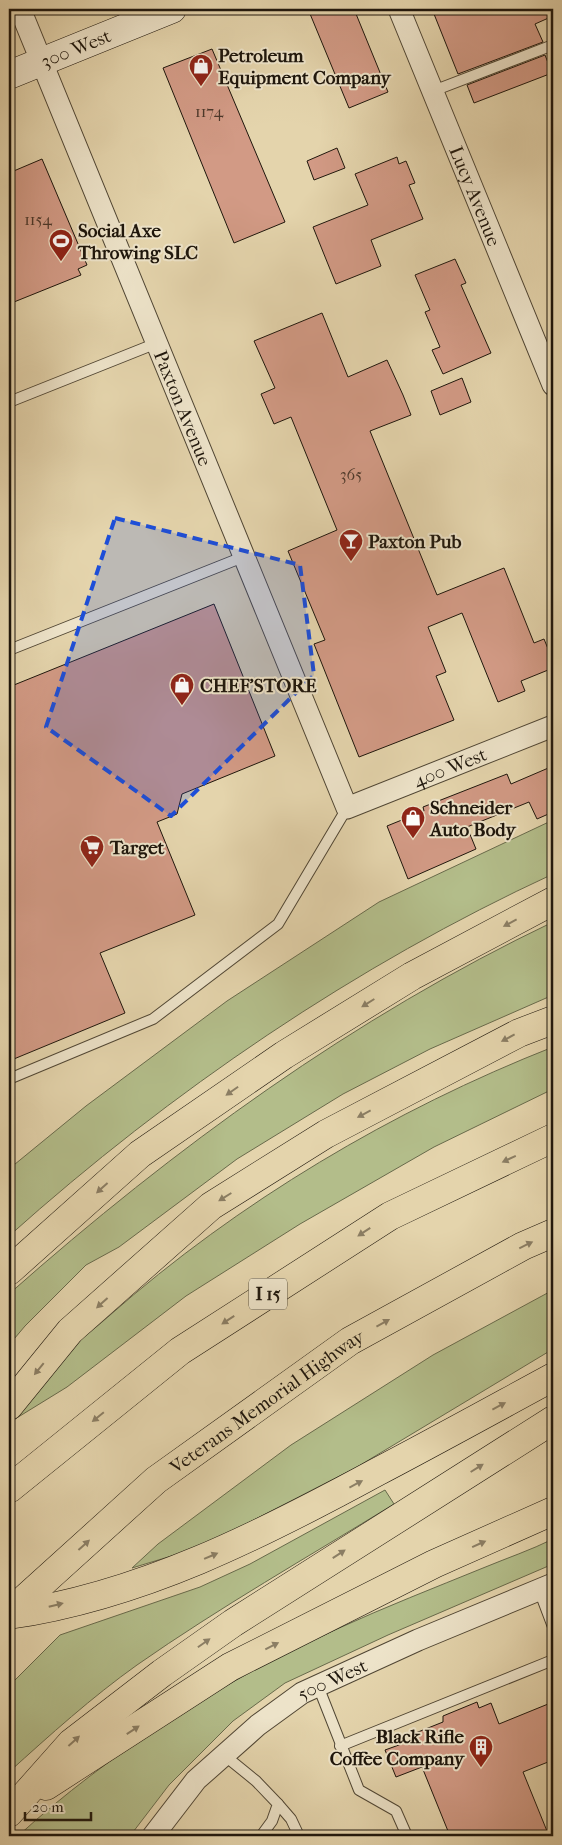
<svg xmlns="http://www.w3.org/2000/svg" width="562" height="1845" viewBox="0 0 562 1845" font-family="'IM FELL French Canon',serif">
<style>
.green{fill:#b3bd8a;stroke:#686a4b}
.building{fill:#d29a85;stroke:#1e160c}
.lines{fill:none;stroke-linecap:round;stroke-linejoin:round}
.lane-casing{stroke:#504634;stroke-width:12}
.street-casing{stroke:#504634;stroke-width:23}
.secondary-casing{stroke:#1e160c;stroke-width:29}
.highway-casing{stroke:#1e160c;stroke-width:29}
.lane{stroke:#ede3c9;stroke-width:10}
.street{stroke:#ede3c9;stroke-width:21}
.secondary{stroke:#ede3c9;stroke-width:28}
.highway{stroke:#e4d4ac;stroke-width:28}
.oneway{fill:#8b7e64}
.marked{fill:#1d4ed8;fill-opacity:0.2;stroke:#1d4ed8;stroke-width:4;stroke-dasharray:10 6;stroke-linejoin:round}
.labels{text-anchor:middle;stroke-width:4;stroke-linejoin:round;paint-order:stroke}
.number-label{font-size:16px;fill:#4b372a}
.shield{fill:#ede3c9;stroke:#5c5445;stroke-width:1}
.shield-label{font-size:18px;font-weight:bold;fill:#1e160c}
.street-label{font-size:19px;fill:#1e160c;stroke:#ede3c9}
.poi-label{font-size:19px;font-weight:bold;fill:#1e160c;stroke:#ede3c9;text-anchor:start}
</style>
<rect width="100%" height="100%" fill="#e4d4ac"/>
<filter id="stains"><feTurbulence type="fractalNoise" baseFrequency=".004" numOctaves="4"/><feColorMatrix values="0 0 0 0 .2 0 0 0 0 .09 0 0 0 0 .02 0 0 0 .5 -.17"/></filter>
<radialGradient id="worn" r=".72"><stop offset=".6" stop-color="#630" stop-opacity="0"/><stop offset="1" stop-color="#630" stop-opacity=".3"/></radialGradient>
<g class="green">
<path d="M553 820V874C356 965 171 1091 9 1236V1169L86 1106 227 1001 379 902Z"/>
<path d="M553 922V995L430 1049 343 1094 237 1159 119 1247 86 1265 25 1326 9 1345V1294C174 1148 354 1017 553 922Z"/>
<path d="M553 1047V1089L434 1147 300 1224 186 1296 67 1387 15 1419C25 1403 35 1385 47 1371 64 1351 89 1334 109 1316 238 1202 393 1110 553 1047Z"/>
<path d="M553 1290V1349L357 1467 201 1547 132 1568 158 1544 291 1445 433 1355Z"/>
<path d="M385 1490 394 1504C308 1557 220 1607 137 1665 92 1697 50 1735 9 1772V1686L60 1635 200 1587 250 1564Z"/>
<path d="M553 1539V1564L388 1635 285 1683 233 1721 169 1785 130 1836H18C109 1753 224 1680 337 1629 385 1607 434 1588 483 1568 507 1558 531 1550 553 1539Z"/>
</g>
<g class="building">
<path d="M308 9H354L388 92 349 108Z"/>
<path d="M432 9H553V16L535 24 543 42 458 74Z"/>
<path d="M212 49 285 222 234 243 163 68Z"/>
<path d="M545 55 552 73 474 103 467 85Z"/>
<path d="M337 148 345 168 314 180 307 161Z"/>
<path d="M397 157 399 164 406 161 415 183 409 185 423 219 371 240 381 266 336 284 313 227 368 205 355 174Z"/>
<path d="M42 159 87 265 78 269 81 275 9 304V173Z"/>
<path d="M455 259 466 283 461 285 491 353 443 374 432 350 440 347 425 312 430 310 415 275Z"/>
<path d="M322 313 348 377 387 360 403 395 411 415 370 431 437 595 504 568 534 643 544 639 553 661V668L521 681 525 691 498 702 462 613 428 627 446 672 436 676 454 720 359 757 314 644 325 640 288 551 337 530 291 417 274 424 261 394 275 388 254 341Z"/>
<path d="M462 378 471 402 440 415 431 391Z"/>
<path d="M214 604 275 756 182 794 177 814 157 822 195 915 100 953 125 1013 9 1061V687Z"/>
<path d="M553 766V812L537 819 529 802 467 827 476 849 408 879 387 826 424 811 423 807 507 774 511 784Z"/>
<path d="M477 1702 479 1708 491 1703 499 1724 553 1702V1760L523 1772 549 1836H450L422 1767 396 1777 385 1750 410 1741 408 1736 443 1722V1716Z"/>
</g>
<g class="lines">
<defs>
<g id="lane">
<path d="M433 91 553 45"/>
<path d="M9 402 157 343"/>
<path d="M9 650 243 557"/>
<path d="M9 1079 153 1019 278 924 347 808"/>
<path d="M539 1590 553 1627"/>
<path d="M318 1686 359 1790 396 1811 407 1836"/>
<path d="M340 1746 553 1660"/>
<path d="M224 1755 256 1781 278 1804 272 1821 261 1836"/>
<path d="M278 1804 291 1819 299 1836"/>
</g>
<g id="street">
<path id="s1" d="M20 9 347 808 553 726"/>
<path id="s2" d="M399 9 553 385"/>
<path id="s3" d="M153 1836 196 1780 258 1725 302 1693 418 1640 553 1584"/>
</g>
<g id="secondary">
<path id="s4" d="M9 75 172 9"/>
</g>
<g id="highway">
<path d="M9 1271 140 1154 284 1055 412 976 553 901"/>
<path d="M9 1406 70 1331 211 1206 326 1134 519 1033 553 1020"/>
<path d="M9 1489 180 1351 390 1216 553 1138"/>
<path id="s5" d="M9 1613 156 1480 350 1341 523 1246 553 1233"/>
<path d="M9 1615C141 1596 261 1535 377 1472 436 1441 494 1409 553 1377"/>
<path d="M46 1786 230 1667 434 1564 553 1511"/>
<path d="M9 1813 71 1743 162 1673 233 1623 553 1420"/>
</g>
</defs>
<use href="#lane" class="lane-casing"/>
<use href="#street" class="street-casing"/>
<use href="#secondary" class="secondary-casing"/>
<use href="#highway" class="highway-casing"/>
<use href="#lane" class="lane"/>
<use href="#street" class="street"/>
<use href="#secondary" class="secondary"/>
<use href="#highway" class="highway"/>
</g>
<defs><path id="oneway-solid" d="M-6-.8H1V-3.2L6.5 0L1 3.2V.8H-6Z" transform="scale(1.25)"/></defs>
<g class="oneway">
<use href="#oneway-solid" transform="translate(510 923) rotate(152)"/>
<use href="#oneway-solid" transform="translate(368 1003) rotate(148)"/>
<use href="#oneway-solid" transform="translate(508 1038) rotate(152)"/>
<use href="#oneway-solid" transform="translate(232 1091) rotate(145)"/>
<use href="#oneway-solid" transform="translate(364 1114) rotate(152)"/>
<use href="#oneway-solid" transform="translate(509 1159) rotate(155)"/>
<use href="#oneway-solid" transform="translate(102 1188) rotate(138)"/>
<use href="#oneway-solid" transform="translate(225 1197) rotate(148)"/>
<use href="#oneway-solid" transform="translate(364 1232) rotate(147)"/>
<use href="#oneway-solid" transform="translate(526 1245) rotate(-26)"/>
<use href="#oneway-solid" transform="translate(102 1303) rotate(138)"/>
<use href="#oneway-solid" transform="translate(228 1320) rotate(147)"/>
<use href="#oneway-solid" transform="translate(383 1323) rotate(-29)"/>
<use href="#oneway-solid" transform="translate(39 1369) rotate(129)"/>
<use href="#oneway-solid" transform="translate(499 1406) rotate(-28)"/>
<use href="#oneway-solid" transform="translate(98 1417) rotate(141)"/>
<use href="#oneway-solid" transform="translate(477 1468) rotate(-32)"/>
<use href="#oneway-solid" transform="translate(356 1484) rotate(-28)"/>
<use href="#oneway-solid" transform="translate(479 1544) rotate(-24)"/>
<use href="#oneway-solid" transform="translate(84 1545) rotate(-42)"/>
<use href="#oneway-solid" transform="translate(339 1554) rotate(-33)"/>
<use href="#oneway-solid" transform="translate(211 1556) rotate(-23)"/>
<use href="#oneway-solid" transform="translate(56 1605) rotate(-14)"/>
<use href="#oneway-solid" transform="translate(204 1643) rotate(-35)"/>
<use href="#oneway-solid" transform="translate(272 1646) rotate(-27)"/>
<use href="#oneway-solid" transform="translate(133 1730) rotate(-33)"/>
<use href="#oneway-solid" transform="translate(74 1741) rotate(-42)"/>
</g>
<path class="marked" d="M115 518 300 565 314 675 171 816 46 727Z"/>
<defs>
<symbol id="shop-pin" viewBox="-11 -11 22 30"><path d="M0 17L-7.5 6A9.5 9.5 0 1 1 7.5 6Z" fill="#8f2418" stroke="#ede3c9"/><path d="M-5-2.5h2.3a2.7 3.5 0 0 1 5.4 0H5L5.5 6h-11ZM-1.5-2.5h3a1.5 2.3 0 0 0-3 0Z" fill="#fff"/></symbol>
<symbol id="stadium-pin" viewBox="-11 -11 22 30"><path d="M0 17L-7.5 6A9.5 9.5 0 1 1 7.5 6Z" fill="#8f2418" stroke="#ede3c9"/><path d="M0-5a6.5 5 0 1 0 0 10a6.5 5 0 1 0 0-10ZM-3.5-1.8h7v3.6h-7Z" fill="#fff"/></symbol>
<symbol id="bar-pin" viewBox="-11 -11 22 30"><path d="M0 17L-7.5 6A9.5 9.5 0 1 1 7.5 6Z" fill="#8f2418" stroke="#ede3c9"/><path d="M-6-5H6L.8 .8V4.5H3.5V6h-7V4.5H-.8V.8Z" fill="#fff"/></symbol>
<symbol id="supermarket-pin" viewBox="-11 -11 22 30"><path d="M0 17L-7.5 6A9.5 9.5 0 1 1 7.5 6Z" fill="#8f2418" stroke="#ede3c9"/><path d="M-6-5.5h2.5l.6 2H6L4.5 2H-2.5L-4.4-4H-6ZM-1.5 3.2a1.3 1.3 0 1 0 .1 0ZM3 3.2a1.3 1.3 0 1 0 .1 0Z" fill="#fff"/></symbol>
<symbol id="building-pin" viewBox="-11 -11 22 30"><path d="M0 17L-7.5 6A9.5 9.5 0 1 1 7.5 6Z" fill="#8f2418" stroke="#ede3c9"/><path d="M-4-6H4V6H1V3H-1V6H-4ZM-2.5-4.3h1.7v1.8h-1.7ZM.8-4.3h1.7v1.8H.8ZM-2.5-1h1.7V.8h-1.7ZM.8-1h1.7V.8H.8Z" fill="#fff"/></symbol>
</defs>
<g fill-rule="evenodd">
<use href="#shop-pin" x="187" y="52" width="28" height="38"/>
<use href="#stadium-pin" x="47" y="227" width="28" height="38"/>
<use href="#bar-pin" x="337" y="527" width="28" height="38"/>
<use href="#shop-pin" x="168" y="671" width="28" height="38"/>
<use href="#shop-pin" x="399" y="804" width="28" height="38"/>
<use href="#supermarket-pin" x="78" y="833" width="28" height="38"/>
<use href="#building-pin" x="467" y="1733" width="28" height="38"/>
</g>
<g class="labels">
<g class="number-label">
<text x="209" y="117">1174</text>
<text x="38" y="225">1154</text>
<text x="351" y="480">365</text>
</g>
<rect class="shield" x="249" y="1278.5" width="38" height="31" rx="4"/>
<g class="shield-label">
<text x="268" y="1300">I 15</text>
</g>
<g class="street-label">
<text dy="7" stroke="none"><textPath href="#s4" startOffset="72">300 West</textPath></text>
<text dy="7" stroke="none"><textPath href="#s2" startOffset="202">Lucy Avenue</textPath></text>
<text dy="7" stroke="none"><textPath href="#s1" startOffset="431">Paxton Avenue</textPath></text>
<text dy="7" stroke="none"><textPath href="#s1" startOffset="974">400 West</textPath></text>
<text dy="7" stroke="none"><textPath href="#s5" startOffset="334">Veterans Memorial Highway</textPath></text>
<text dy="7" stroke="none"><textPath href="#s3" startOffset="241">500 West</textPath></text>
</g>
<g class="poi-label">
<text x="218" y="62">Petroleum<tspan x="218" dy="22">Equipment Company</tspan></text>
<text x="78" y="237">Social Axe<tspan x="78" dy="22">Throwing SLC</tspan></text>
<text x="368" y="548">Paxton Pub</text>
<text x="200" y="692">CHEF'STORE</text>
<text x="430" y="814">Schneider<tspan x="430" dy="22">Auto Body</tspan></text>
<text x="110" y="854">Target</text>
<text x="464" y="1743" text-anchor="end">Black Rifle<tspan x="464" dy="22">Coffee Company</tspan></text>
</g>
</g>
<rect width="562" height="1845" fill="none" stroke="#e4d4ac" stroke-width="30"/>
<rect x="10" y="10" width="542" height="1825" fill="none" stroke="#1e160c" stroke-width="2.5"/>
<rect x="15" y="15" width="532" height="1815" fill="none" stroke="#1e160c"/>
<path d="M25 1812v8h66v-8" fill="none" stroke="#1e160c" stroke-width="2.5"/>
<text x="32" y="1812" font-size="15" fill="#1e160c" stroke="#ede3c9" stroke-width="4" paint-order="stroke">20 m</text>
<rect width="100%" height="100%" filter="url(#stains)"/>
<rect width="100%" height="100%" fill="url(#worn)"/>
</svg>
